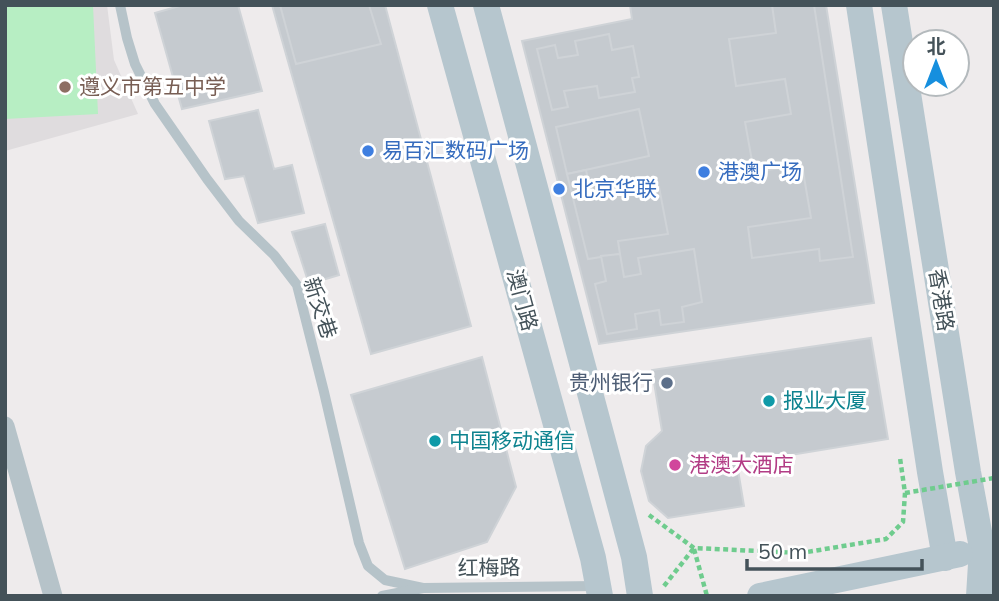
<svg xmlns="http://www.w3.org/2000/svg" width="999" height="601" viewBox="0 0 999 601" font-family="Mulish,'Noto Sans SC',sans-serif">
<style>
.education{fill:#dfdcde}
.green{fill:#b7eec3}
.building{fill:#c5cacf;stroke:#cfd3d7;stroke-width:2}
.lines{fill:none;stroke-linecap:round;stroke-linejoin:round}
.path{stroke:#6fcc8e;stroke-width:4.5;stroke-dasharray:5 3.5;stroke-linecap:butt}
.service{stroke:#b6c3c9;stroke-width:10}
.minor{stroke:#b6c3c9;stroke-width:19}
.secondary{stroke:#b6c6ce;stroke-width:26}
.path-bridge{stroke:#6fcc8e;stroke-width:4.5;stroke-dasharray:5 3.5;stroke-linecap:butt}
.education-dot{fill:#8d6e63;stroke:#fff;stroke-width:2.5}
.shop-dot{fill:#3f7fe0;stroke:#fff;stroke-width:2.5}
.service-dot{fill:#5c6f8a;stroke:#fff;stroke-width:2.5}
.culture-dot{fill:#0f9aa8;stroke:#fff;stroke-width:2.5}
.hotel-dot{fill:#d1479c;stroke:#fff;stroke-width:2.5}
.labels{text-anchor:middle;stroke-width:6;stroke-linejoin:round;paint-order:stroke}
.education-label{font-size:21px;fill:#785e54;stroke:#fff;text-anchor:start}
.shop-label{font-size:21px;fill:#366cbe;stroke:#fff;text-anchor:start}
.street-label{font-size:21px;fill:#445259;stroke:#fff}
.service-label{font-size:21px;fill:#4e5e75;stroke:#fff;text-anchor:end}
.culture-label{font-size:21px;fill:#0d838f;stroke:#fff;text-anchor:start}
.hotel-label{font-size:21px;fill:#b23c85;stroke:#fff;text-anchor:start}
</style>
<rect width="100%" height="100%" fill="#eeebec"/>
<path class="education" d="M5 5H107L114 60 138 114 5 151Z"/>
<path class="green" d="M5 5H93L98 114 5 119Z"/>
<g class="building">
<path d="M183 5H238L262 91 182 109 155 13Z"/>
<path d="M272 5H385L471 326 371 354Z"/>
<path d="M280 5H369L381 44 296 64Z"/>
<path d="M630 5H826L874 303 599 344 522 41 632 19Z"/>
<path d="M772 5H814L853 257 820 261 819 249 752 258 748 227 811 218 802 165 754 172 745 122 791 114 785 79 736 86 729 39 776 33Z"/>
<path d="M609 34 612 50 633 46 639 77 632 78 635 92 599 98 597 86 564 91 568 107 552 110 537 49 555 45 558 58 578 55 575 41Z"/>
<path d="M639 109 649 156 567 174 556 127Z"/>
<path d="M258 110 274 169 292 165 304 213 258 223 244 176 225 179 209 121Z"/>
<path d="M586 170 592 199 659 187 668 234 618 241 620 254 588 259 567 174Z"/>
<path d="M325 224 339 275 309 284 292 232Z"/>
<path d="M694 249 702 302 682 307 684 322 661 325 659 310 635 314 637 329 607 334 595 284 606 281 601 256 620 254 624 277 641 274 638 258Z"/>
<path d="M871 338 888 439 737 464 744 506 668 518 649 501 641 471 646 446 662 431 652 370Z"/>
<path d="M482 357 516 487 487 542 405 569 351 395Z"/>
</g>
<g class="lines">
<g class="path">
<path d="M649 515 694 548 801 553 886 539 903 522 905 493 900 458"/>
<path d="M694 549 707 596"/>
<path d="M664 586 694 548"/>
</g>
<g class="service">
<path d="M120 5 127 38 135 64 155 104 207 179 239 221 274 255 297 285 324 392 359 543 368 566 385 580 423 588"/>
<path d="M382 596 423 588 598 586"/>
</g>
<path class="minor" d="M5 426 53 596"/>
<g class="secondary">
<path d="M440 5 593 558 600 596"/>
<path d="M486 5 634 557 640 596"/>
<path d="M859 5 930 472 945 558"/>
<path d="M894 5 968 472 982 548 979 596"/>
<path d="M760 596 960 554"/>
</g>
<path class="path-bridge" d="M905 493 994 478"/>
</g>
<circle class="education-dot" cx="65" cy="87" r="7"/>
<g class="shop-dot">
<circle cx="368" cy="151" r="7"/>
<circle cx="704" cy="172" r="7"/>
<circle cx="559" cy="189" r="7"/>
</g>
<circle class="service-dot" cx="667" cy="383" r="7"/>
<g class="culture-dot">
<circle cx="769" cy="401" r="7"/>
<circle cx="435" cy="441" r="7"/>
</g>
<circle class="hotel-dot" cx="675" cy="465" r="7"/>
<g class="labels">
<g class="education-label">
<text x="79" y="94">遵义市第五中学</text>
</g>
<g class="shop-label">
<text x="382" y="158">易百汇数码广场</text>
<text x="718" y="179">港澳广场</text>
<text x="573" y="196">北京华联</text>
</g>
<g class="street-label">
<text transform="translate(522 300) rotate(75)" y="7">澳门路</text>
<text transform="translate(941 300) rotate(81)" y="7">香港路</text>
<text transform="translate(320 308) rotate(72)" y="7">新交巷</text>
<text transform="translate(489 568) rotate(-1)" y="7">红梅路</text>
</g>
<g class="service-label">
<text x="653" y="390">贵州银行</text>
</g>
<g class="culture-label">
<text x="783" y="408">报业大厦</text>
<text x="449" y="448">中国移动通信</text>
</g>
<g class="hotel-label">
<text x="689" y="472">港澳大酒店</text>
</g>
</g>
<rect width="999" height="601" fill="none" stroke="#445259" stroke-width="14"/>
<g transform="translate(936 63)"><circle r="33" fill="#ffffff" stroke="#b4babd" stroke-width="2"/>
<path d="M0-5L12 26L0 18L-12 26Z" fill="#168fde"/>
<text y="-10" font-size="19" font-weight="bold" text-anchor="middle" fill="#445259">北</text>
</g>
<path d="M747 559v10h175v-10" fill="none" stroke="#445259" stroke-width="3.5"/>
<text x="758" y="559" font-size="21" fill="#445259" stroke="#ffffff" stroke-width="5" paint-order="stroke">50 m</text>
</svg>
